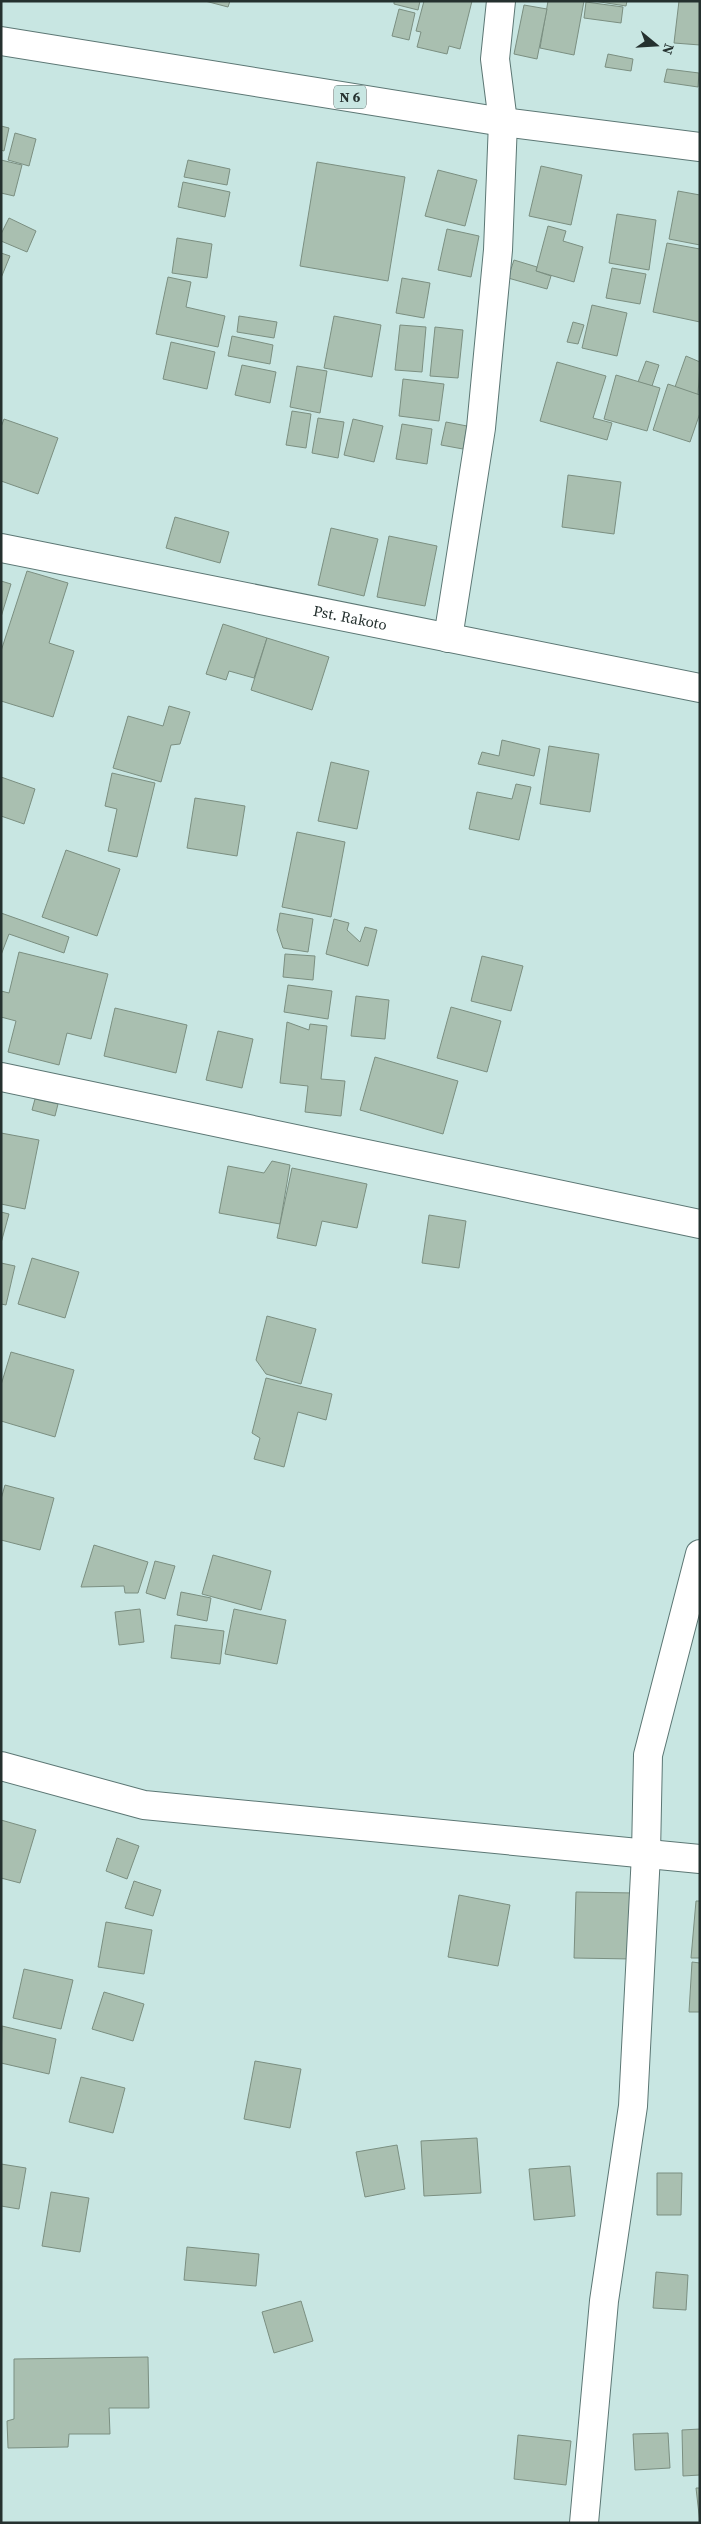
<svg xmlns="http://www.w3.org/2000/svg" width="701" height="2524" viewBox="0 0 701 2524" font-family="'Source Serif 4',serif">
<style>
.building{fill:#a9bfb0;stroke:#7b8f81}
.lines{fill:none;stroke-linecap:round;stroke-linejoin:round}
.minor-casing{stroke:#5c7774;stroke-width:30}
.major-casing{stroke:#5c7774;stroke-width:30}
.minor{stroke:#fff;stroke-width:28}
.major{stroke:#fff;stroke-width:28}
.labels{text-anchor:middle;stroke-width:4;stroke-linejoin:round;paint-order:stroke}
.shield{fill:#c8e6e2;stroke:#566765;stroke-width:1}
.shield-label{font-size:14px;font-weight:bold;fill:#25312f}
.street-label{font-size:15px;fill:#25312f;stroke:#c8e6e2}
</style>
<rect width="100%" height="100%" fill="#c8e6e2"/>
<g class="building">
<path d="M205 1H230L228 7Z"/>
<path d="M394 1H420L418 10 394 4Z"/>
<path d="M424 1H472L460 49 449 46 447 54 417 47 421 32 416 31Z"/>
<path d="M548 1H584L574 55 540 48Z"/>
<path d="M594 1H627L626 6Z"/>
<path d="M679 1H700V45L674 43Z"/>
<path d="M586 2 623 7 621 23 584 18Z"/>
<path d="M524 5 547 9 537 59 514 54Z"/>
<path d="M399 9 415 13 409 40 392 36Z"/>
<path d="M608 54 633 59 631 71 605 67Z"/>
<path d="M667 69 699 73 698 87 664 82Z"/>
<path d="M1 126 9 128 4 151 1 150Z"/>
<path d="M15 133 36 139 29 166 8 160Z"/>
<path d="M1 160 22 165 14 196 1 193Z"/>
<path d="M188 160 230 169 227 185 184 177Z"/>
<path d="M317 162 405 177 388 281 300 266Z"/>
<path d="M541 166 582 175 571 225 529 216Z"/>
<path d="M438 170 477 180 465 226 425 216Z"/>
<path d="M183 182 230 192 225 217 178 207Z"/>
<path d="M678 191 700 195V245L669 239Z"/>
<path d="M617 214 656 220 649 270 609 263Z"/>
<path d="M9 218 36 231 27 252 1 241V234Z"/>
<path d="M548 226 566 231 563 241 583 247 574 282 536 271Z"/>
<path d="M447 229 479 236 471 277 438 270Z"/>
<path d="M177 238 212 244 207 278 172 273Z"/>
<path d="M667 243 700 249V322L653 312Z"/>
<path d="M1 253 10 256 1 278Z"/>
<path d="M514 260 537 267 536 271 551 276 547 289 508 278Z"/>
<path d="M612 268 646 274 640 304 606 298Z"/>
<path d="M168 277 191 282 186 307 225 316 218 347 156 334Z"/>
<path d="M402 278 430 283 424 318 396 313Z"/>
<path d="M592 305 627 313 617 356 582 348Z"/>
<path d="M239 316 277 322 274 338 237 332Z"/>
<path d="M334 316 381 325 372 377 324 368Z"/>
<path d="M573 322 584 325 578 344 567 342Z"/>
<path d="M400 325 426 327 422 372 395 370Z"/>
<path d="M435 327 463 330 458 378 430 376Z"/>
<path d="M232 336 273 345 270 364 228 356Z"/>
<path d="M171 342 215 352 207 389 163 379Z"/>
<path d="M686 356 700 362 698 395 675 387Z"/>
<path d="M646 361 659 365 652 386 638 382Z"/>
<path d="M557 362 606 376 593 418 612 423 607 440 540 421Z"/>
<path d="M242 365 276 372 270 403 235 395Z"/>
<path d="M297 366 327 371 320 413 290 407Z"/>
<path d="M616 375 660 388 647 431 604 419Z"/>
<path d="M403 379 444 384 439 421 399 416Z"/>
<path d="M668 384 700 395V413L690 442 653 430Z"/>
<path d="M292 411 311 414 306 448 286 445Z"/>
<path d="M318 418 344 422 338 458 312 453Z"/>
<path d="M4 419 58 438 38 494 1 481V427Z"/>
<path d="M353 419 383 426 374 462 344 455Z"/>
<path d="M446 422 467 426 463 449 441 445Z"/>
<path d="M402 424 432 429 427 464 396 459Z"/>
<path d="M568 475 621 482 614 534 562 527Z"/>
<path d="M175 517 229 532 220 563 166 548Z"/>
<path d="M331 528 378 539 364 596 318 585Z"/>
<path d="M389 536 437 546 425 606 377 597Z"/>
<path d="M27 571 68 583 49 643 74 651 53 717 1 701V651Z"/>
<path d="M1 581 11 584 1 617Z"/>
<path d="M223 624 267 638 254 678 229 671 226 680 206 674Z"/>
<path d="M267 638 329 657 312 710 251 690Z"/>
<path d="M169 706 190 712 180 744 171 745 161 782 113 768 128 716 163 726Z"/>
<path d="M502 740 540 749 534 776 478 764 482 752 499 756Z"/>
<path d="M549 746 599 754 590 812 540 804Z"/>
<path d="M331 762 369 771 357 829 318 821Z"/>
<path d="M112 773 155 783 137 857 108 851 117 809 105 806Z"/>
<path d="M1 777 35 789 24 824 1 816Z"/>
<path d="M516 784 531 787 519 840 469 829 477 792 512 799Z"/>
<path d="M195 798 245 806 237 856 187 848Z"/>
<path d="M297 832 345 842 331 917 282 907Z"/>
<path d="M66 850 120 869 97 936 42 917Z"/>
<path d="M1 913 69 937 64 953 9 934 1 955Z"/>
<path d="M280 913 313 919 308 952 283 948 277 930Z"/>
<path d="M334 919 349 923 347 930 360 942 365 927 377 930 368 966 326 954Z"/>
<path d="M19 952 108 974 91 1039 67 1033 59 1065 8 1052 16 1021 1 1017V991L9 993Z"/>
<path d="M285 954 315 956 313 980 283 977Z"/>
<path d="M482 956 523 966 511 1011 471 1001Z"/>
<path d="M288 985 332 991 328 1019 284 1012Z"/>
<path d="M356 996 389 1000 385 1039 351 1036Z"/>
<path d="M451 1007 501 1021 487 1072 437 1058Z"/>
<path d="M115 1008 187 1025 176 1073 104 1056Z"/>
<path d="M287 1022 309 1030 310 1024 327 1026 321 1079 345 1081 341 1116 305 1112 308 1086 280 1083Z"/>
<path d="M218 1031 253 1039 242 1088 206 1080Z"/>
<path d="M375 1057 458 1081 443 1134 360 1110Z"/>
<path d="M35 1099 58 1104 55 1116 32 1110Z"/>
<path d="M1 1133 39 1140 25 1209 1 1204Z"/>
<path d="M272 1161 290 1165 280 1224 219 1213 228 1166 264 1173Z"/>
<path d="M292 1168 367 1184 357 1228 322 1221 316 1246 277 1238Z"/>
<path d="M1 1212 9 1214 1 1243Z"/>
<path d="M429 1215 466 1221 459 1268 422 1263Z"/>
<path d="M32 1258 79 1272 65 1318 18 1304Z"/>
<path d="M1 1263 15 1266 6 1305 1 1304Z"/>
<path d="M267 1316 316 1329 301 1384 266 1374 256 1360Z"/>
<path d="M11 1352 74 1370 55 1437 1 1421V1385Z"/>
<path d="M266 1378 332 1394 326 1420 298 1412 284 1467 254 1459 260 1438 252 1433Z"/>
<path d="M5 1485 54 1498 40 1550 1 1540V1499Z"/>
<path d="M94 1545 148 1562 138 1593H125L124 1586 81 1587Z"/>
<path d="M213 1555 271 1571 261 1610 202 1594Z"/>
<path d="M155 1561 175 1566 165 1599 146 1593Z"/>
<path d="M181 1592 211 1598 207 1621 177 1615Z"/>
<path d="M140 1609 144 1642 119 1645 115 1612Z"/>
<path d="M234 1609 286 1620 277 1664 225 1654Z"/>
<path d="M175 1625 224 1631 220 1664 171 1658Z"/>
<path d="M1 1820 36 1830 20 1883 1 1878Z"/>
<path d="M117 1838 139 1846 127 1879 106 1871Z"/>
<path d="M134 1881 161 1890 153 1916 125 1908Z"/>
<path d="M576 1892 634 1893 633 1959 574 1958Z"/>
<path d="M459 1895 510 1905 498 1966 448 1957Z"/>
<path d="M696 1901H700V1958H691Z"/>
<path d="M106 1922 152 1930 144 1974 98 1967Z"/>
<path d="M692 1962 700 1963V2012H689Z"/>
<path d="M24 1969 73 1980 61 2029 13 2018Z"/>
<path d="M104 1992 144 2004 133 2041 92 2029Z"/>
<path d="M2 2026 56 2039 49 2074 1 2063Z"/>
<path d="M255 2061 301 2069 290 2128 244 2119Z"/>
<path d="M81 2077 125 2088 113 2133 69 2122Z"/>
<path d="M477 2138 481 2193 424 2196 421 2141Z"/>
<path d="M397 2145 405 2189 365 2197 356 2152Z"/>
<path d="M1 2164 26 2168 19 2209 1 2206Z"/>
<path d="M570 2166 575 2216 534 2220 529 2169Z"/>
<path d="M657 2173H682L681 2215H657Z"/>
<path d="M51 2192 89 2198 80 2252 42 2246Z"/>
<path d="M187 2247 259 2254 256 2286 184 2280Z"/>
<path d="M656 2272 688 2275 686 2310 653 2308Z"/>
<path d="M301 2301 313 2341 274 2353 262 2312Z"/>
<path d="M148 2357 149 2408H109L110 2434H69L68 2447 8 2448 7 2421 14 2419V2359Z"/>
<path d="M700 2429V2475L683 2476 682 2430Z"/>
<path d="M668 2433 670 2468 635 2470 633 2434Z"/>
<path d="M518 2435 571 2441 566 2485 514 2479Z"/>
<path d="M696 2488H700V2523Z"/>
</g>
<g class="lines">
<defs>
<g id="minor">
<path id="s1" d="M1 548 700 688"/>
<path d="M448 638 481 428 498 250 503 122 495 59 501 1"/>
<path d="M1 1077 700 1224"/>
<path d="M1 1766 144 1805 700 1859"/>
<path d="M584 2523 604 2301 633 2106 646 1854 648 1755 700 1554"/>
</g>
<path id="major" d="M1 41 503 122 700 147"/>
</defs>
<use href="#minor" class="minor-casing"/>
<use href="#major" class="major-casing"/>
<use href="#minor" class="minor"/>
<use href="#major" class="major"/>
</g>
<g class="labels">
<rect class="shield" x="334" y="85.5" width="32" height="23" rx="4"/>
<g class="shield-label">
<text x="350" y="102">N 6</text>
</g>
<g class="street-label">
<text dy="5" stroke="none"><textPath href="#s1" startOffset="356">Pst. Rakoto</textPath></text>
</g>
</g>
<rect width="701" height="2524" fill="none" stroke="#25312f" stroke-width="5"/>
<g transform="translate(656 45) rotate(108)" stroke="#c8e6e2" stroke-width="4" paint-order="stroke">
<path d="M0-4L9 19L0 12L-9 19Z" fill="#25312f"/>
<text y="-8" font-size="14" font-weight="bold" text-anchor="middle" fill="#25312f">N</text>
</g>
</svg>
